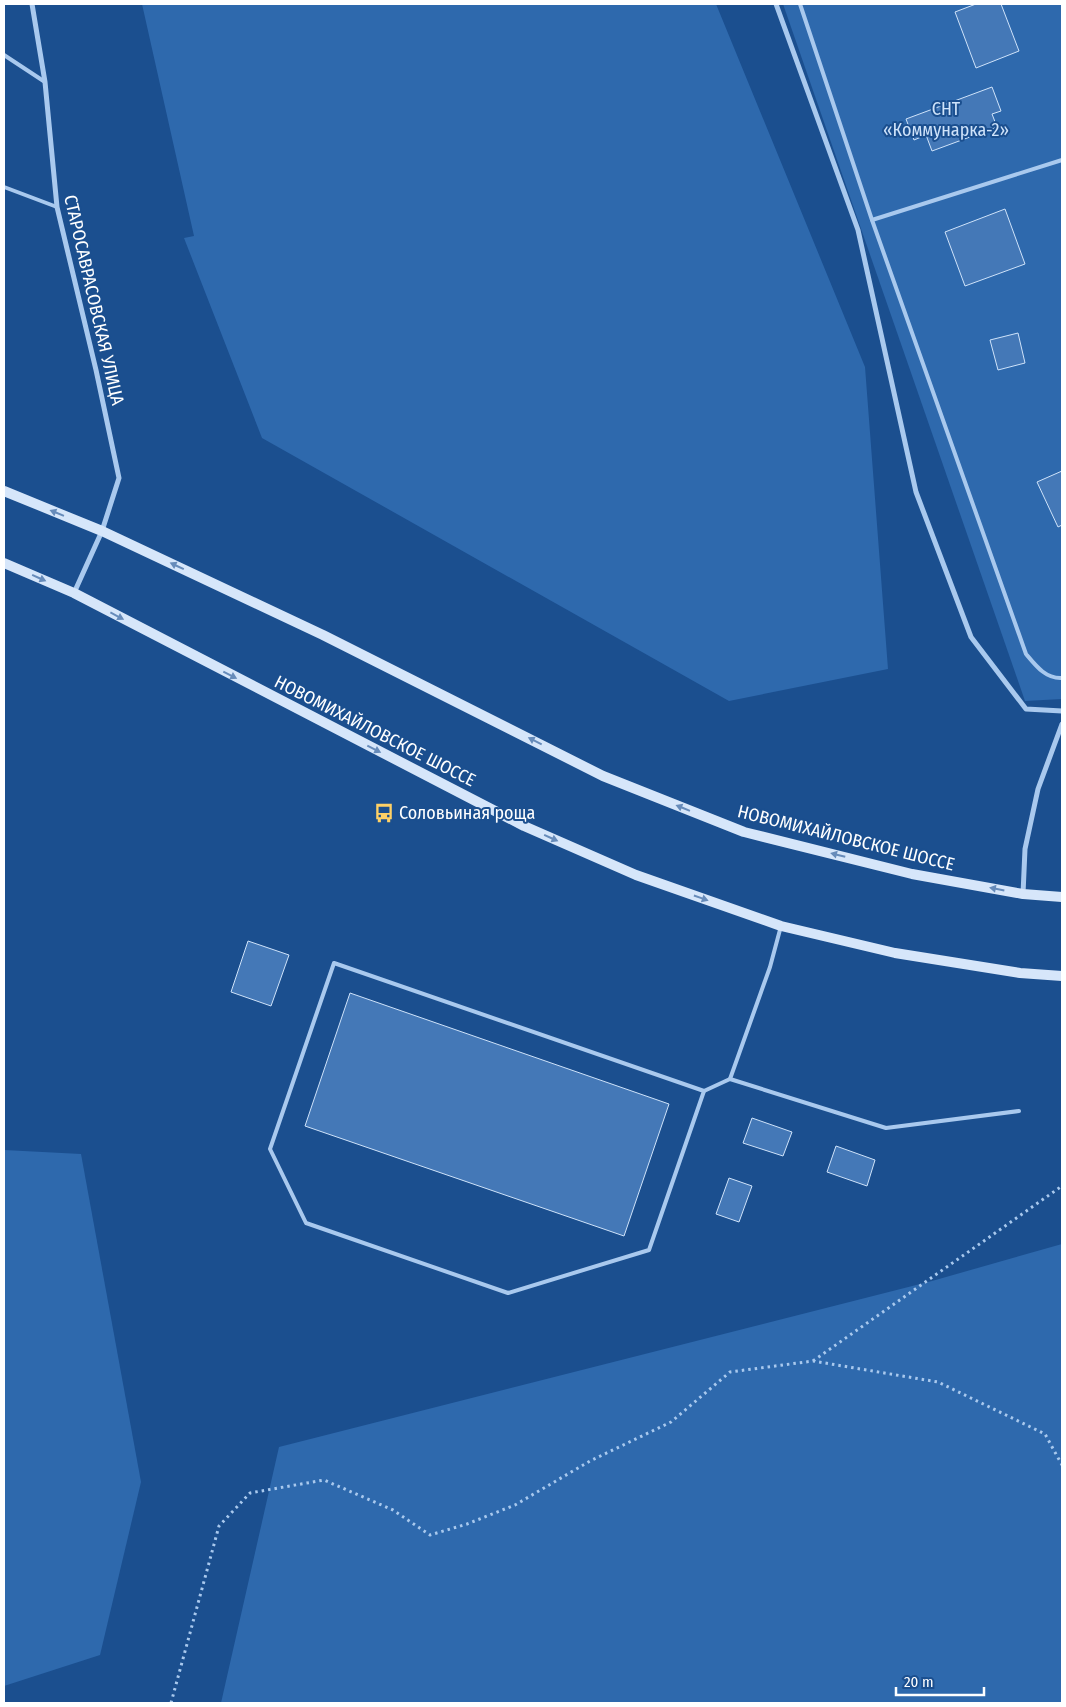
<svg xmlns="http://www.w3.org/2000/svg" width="1066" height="1707" viewBox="0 0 1066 1707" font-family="'Fira Sans Condensed',sans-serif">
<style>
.green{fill:#2e69ad}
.building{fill:#4478b7;stroke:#cfe3fa}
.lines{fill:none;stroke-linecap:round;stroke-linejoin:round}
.path{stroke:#a9c9ee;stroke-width:3;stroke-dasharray:2.5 4;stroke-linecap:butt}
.lane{stroke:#a9c9ee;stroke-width:4}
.street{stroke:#a9c9ee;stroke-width:5}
.secondary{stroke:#d6e6fa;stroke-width:10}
.oneway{fill:#668bba}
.labels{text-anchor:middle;stroke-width:4;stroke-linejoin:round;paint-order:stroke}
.park-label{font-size:18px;fill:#cfe3fa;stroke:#1b4f8f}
.street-label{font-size:18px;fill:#fff;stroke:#1b4f8f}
.poi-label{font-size:18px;fill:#fff;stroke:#1b4f8f;text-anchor:start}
</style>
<rect width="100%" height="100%" fill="#1b4f8f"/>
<g class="green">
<path d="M142 4H716L865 367 888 669 729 701 262 438 184 238 194 236Z"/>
<path d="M783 4H1062V699L1025 701Z"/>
<path d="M4 1150 81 1154 141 1482 100 1655 4 1686Z"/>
<path d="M1062 1244V1703H221L279 1447 932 1281Z"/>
</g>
<g class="building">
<path d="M976 4H1001L1019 51 976 68 955 12Z"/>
<path d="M992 87 1001 111 992 114 997 127 932 151 926 135 914 140 906 119Z"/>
<path d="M1005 209 1025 264 965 286 945 232Z"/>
<path d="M1018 333 1025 363 998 370 990 340Z"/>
<path d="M1062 471V525L1058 527 1037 482Z"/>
<path d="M248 941 289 955 271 1006 231 992Z"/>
<path d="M350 993 669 1104 624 1236 305 1126Z"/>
<path d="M752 1118 792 1132 783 1156 743 1143Z"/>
<path d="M836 1146 875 1160 867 1186 827 1172Z"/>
<path d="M729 1178 752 1186 739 1222 716 1214Z"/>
</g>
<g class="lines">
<g class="path">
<path d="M813 1361 1062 1186"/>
<path d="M171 1703 219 1526 250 1493 324 1480 393 1510 430 1535 467 1524 515 1505 590 1461 671 1422 730 1372 813 1361 938 1382 1045 1434 1062 1465"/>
</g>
<g class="lane">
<path d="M800 4 872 220 1026 654C1036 666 1046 679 1062 678"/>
<path d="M4 55 45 82"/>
<path d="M4 187 57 207"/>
<path d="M872 220 1062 160"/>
<path d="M334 963 704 1091 649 1250 508 1293 306 1223 270 1149Z"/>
<path d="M730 1079 886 1128 1019 1111"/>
<path d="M704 1091 730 1079 770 967 781 926"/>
</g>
<g class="street">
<path d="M32 4 45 82 57 207 96 370 119 478 102 531 74 593"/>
<path d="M776 4 858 230 916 492 971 637 1026 709 1062 711"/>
<path d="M1023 894 1025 849 1038 789 1062 724"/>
</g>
<g class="secondary">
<path d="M4 491 102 531 323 635 603 776 744 832 912 874 1023 894 1062 897"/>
<path d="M4 563 74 593 524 826 636 875 781 926 895 953 1020 973 1062 976"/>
</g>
</g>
<defs><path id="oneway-solid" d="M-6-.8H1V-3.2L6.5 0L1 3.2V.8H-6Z" transform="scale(1.25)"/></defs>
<g class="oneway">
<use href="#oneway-solid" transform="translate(57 513) rotate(-158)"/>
<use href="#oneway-solid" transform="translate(177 566) rotate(-155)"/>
<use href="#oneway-solid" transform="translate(39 578) rotate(24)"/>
<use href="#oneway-solid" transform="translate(117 616) rotate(28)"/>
<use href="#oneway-solid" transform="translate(230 675) rotate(27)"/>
<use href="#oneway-solid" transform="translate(535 741) rotate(-153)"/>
<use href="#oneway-solid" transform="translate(374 749) rotate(27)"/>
<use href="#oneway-solid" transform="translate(683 808) rotate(-158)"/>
<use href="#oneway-solid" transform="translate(551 838) rotate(24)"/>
<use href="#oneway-solid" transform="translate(838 855) rotate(-166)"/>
<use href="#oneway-solid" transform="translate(997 889) rotate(-169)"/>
<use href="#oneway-solid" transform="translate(701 898) rotate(19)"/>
</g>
<defs>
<symbol id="bus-bare" viewBox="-9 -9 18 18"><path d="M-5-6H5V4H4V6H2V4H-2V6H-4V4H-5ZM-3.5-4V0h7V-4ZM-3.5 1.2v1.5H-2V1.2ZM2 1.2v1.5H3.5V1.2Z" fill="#ffd166" stroke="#1b4f8f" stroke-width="2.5" paint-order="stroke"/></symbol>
</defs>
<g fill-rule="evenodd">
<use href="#bus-bare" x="370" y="799" width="28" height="28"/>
</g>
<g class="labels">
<g class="park-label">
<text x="946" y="115">СНТ<tspan x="946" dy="21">«Коммунарка-2»</tspan></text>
</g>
<g class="street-label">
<text transform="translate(94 300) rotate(77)" y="6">СТАРОСАВРАСОВСКАЯ УЛИЦА</text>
<text transform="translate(375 731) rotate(27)" y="6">НОВОМИХАЙЛОВСКОЕ ШОССЕ</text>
<text transform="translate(846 838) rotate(14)" y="6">НОВОМИХАЙЛОВСКОЕ ШОССЕ</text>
</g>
<g class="poi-label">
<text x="399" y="819">Соловьиная роща</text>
</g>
</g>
<rect width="1066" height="1707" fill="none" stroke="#ffffff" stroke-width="10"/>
<path d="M896 1687v8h88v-8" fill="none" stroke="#ffffff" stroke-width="2.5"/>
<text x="904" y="1687" font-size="15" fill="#ffffff" stroke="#1b4f8f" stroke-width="4" paint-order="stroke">20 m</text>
</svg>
